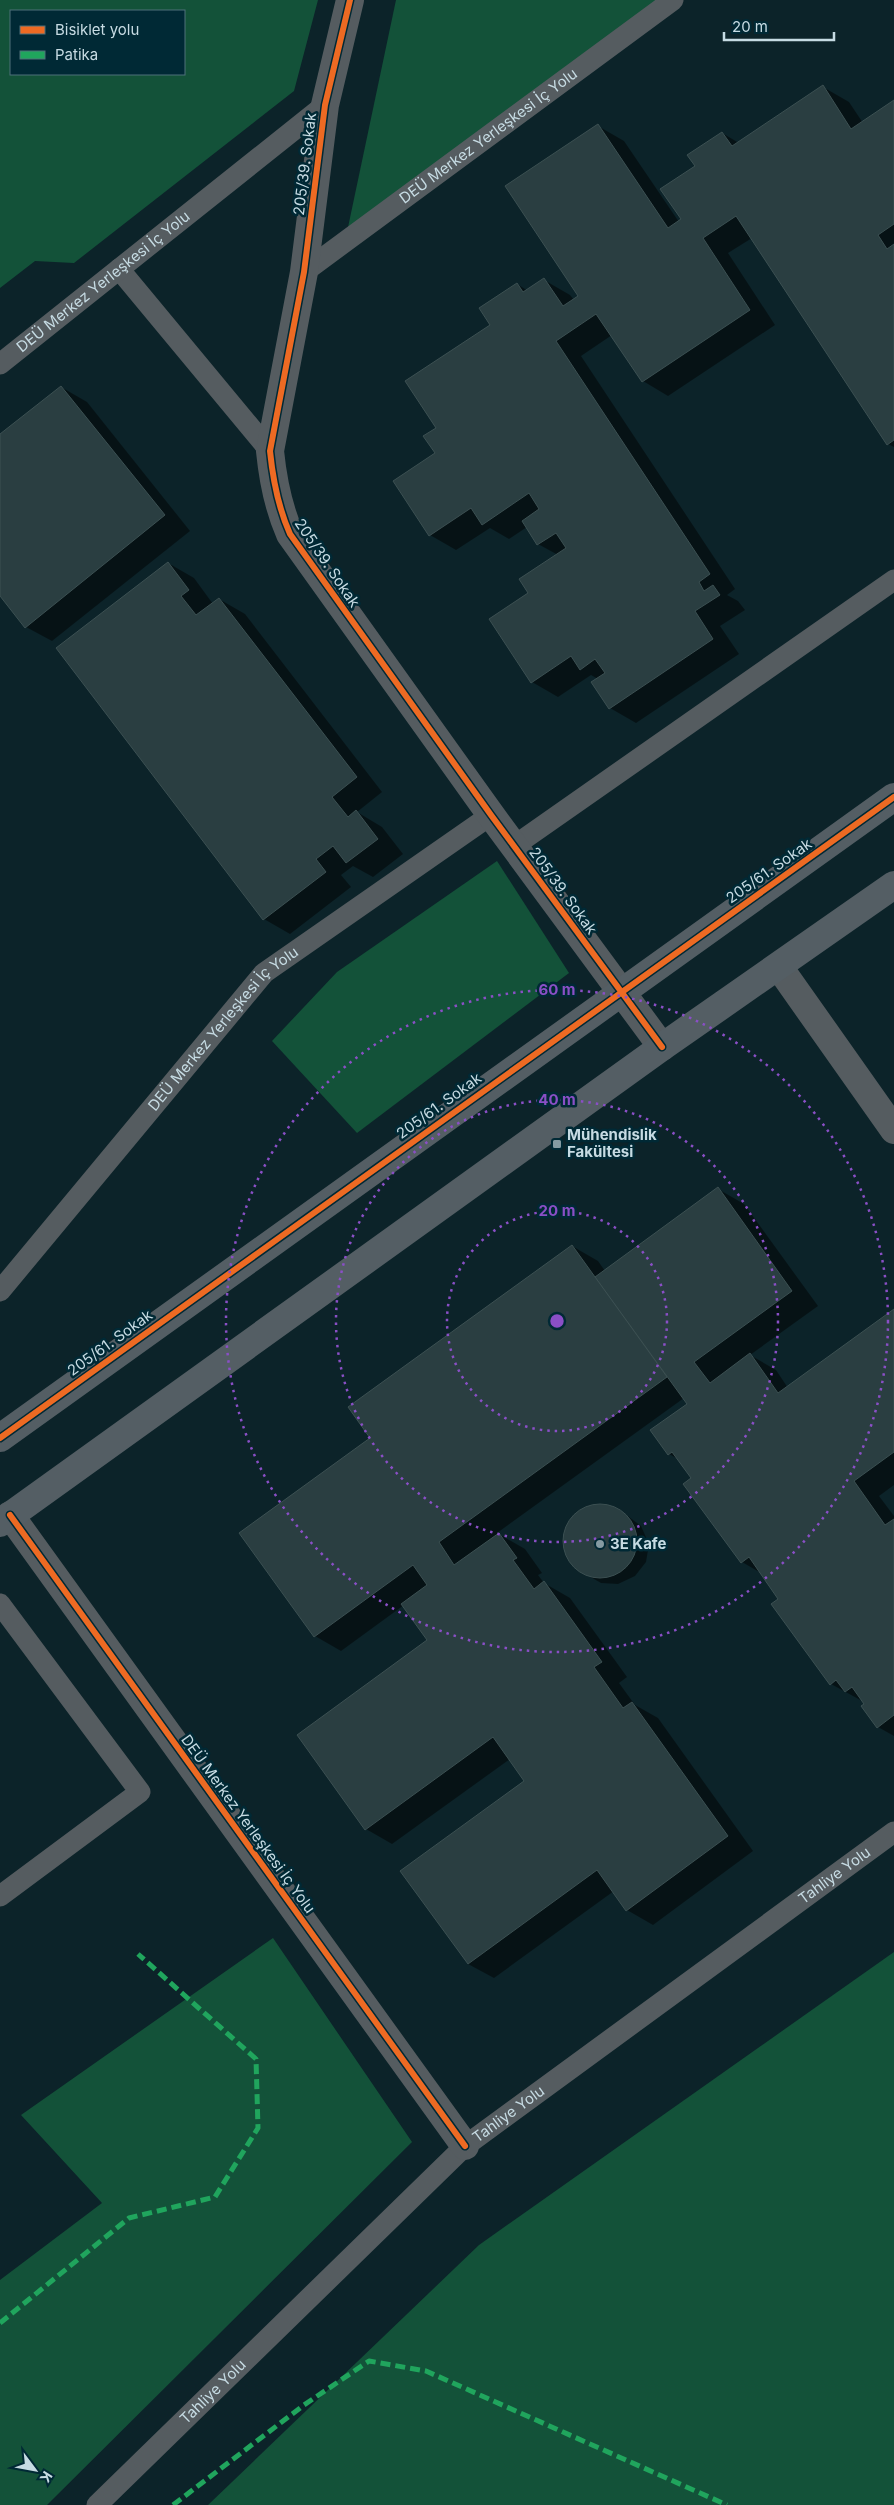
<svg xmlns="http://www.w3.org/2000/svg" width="894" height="2505" viewBox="0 0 894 2505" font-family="Inter,sans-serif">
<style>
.forest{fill:#135239;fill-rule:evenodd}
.shadow{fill:#0007}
.building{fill:#2a3e41;stroke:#3c5052}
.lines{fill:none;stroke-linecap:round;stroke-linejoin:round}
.lane{stroke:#555c60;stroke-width:21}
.street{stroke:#555c60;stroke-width:28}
.secondary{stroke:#545e64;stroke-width:28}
.quiet{stroke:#20a55d;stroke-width:5;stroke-dasharray:10 5;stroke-linecap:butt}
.cycleway-casing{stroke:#002935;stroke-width:9}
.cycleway{stroke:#ed6a23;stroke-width:6}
.ring{fill:none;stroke:#8a4fc6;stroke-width:2.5;stroke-dasharray:2.5 5}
.poi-dot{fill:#859ba2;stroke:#002935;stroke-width:2}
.labels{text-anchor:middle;stroke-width:5;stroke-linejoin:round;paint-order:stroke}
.street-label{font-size:15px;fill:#c6dbe3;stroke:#002935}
.poi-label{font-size:15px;font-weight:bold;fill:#c6dbe3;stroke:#002935;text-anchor:start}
.centre{fill:#8a4fc6;stroke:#002935;stroke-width:2.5}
.ring-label{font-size:15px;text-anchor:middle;font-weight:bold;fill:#8a4fc6;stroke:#002935;stroke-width:5;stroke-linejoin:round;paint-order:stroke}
</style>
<rect width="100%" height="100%" fill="#0c2329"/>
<g class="forest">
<path d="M0 0H318L294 91 74 263 35 261 0 288ZM11 11H184V74H11Z"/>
<path d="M396 0H669L343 251Z"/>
<path d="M497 861 569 973 357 1133 272 1041 337 972Z"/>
<path d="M273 1938 412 2142 47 2505H0V2280L102 2203 21 2115Z"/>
<path d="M894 1952V2505H208L479 2245Z"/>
</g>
<g class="shadow">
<path d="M823 87 849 102 863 123 894 102V447L888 444 752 238 728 253 775 325 668 396 643 381 612 335 581 356 735 589 727 595 738 601 745 610 720 626 739 654 636 723 610 708 598 679 591 675 558 697 532 682 530 593 558 555 538 544 527 527 509 539 490 528 456 550 430 535 438 428 517 284 528 291 544 280 570 295 574 300 580 296 598 126 624 141 679 222 682 220 697 167 722 133 739 143Z"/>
<path d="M61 387 87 402 190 531 52 641 26 627 0 594V436Z"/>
<path d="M168 563 194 578 213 604 219 599 245 614 382 792 357 812 382 827 403 854 373 877 353 866 341 875 351 887 290 934 264 919Z"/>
<path d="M718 1189 744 1204 818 1306 750 1355 776 1370 788 1388 894 1311V1485L879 1496 894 1516V1736L878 1727 864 1702 831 1684 780 1600 761 1573 742 1562 693 1478 680 1460 669 1454 688 1405 684 1398 497 1533 525 1549 542 1573 538 1575 544 1583 570 1598 627 1677 619 1683 635 1705 658 1718 753 1851 653 1925 627 1910 614 1891 494 1978 468 1964 526 1781 510 1759 392 1844 366 1829 429 1640 404 1605 341 1651 315 1636 371 1438 572 1246 598 1261 605 1271Z"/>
<path d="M594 1505 614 1507 625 1514 641 1526 649 1544 646 1562 635 1576 618 1584 601 1583 589 1576 574 1566 565 1550V1530L576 1514Z"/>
</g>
<g class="building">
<path d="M823 85 851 129 894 100V224L878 235 887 249 894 244V440L887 445 736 216 703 238 750 310 642 382 596 314 556 341 710 574 699 582 704 591 713 585 720 595 695 611 713 639 609 709 591 682 605 673 595 659 580 670 571 656 531 683 489 619 528 593 519 579 566 548 556 533 537 545 522 521 539 509 529 493 482 525 471 508 429 536 393 481 435 453 423 436 436 428 405 381 490 325 479 308 517 283 523 292 544 278 563 306 578 296 505 186 598 124 668 228 681 219 660 189 695 166 687 155 722 132 732 146Z"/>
<path d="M61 386 165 515 25 628 0 596V434Z"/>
<path d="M168 562 189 590 181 596 196 615 219 598 357 777 332 797 348 817 356 810 378 839 346 863 333 846 316 859 326 872 263 920 56 648Z"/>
<path d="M718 1187 792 1291 694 1362 710 1383 750 1353 778 1393 894 1309V1452L854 1481 885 1525 894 1519V1715L877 1728 861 1706 864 1704 852 1687 845 1692 836 1680 830 1685 771 1604 778 1599 749 1557 741 1563 683 1484 691 1478 672 1452 668 1455 650 1430 687 1404 595 1277Z"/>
<path d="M572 1245 667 1377 439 1542 454 1565 499 1533 517 1558 513 1560 534 1589 544 1581 602 1662 594 1667 623 1708 632 1702 728 1836 626 1911 597 1870 468 1964 400 1871 524 1781 493 1737 365 1830 297 1735 427 1640 401 1604 427 1585 413 1565 314 1637 239 1533 370 1438 348 1407Z"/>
<circle cx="600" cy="1541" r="37"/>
</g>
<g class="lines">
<g class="lane">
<path d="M119 269 270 451"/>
<path id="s1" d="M304 272 673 0"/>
<path id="s2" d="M0 364 325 105"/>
<path d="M514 846 894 580"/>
<path id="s3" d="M0 1291 264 973 491 815"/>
<path d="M0 1604 140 1792 0 1896"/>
<path id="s4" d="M97 2505 465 2146 894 1832"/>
</g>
<g class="street">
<path d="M350 0 325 105 304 272 270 451C273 481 278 507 290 534L491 815 662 1047"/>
<path d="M779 967 894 1130"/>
<path d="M10 1515 465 2146"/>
</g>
<g class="secondary">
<path d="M0 1438 894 797"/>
<path d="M0 1523 662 1047 894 885"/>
</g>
<g class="quiet">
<path d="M0 2323 129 2218 215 2197 258 2128 256 2059 138 1954"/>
<path d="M173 2505 304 2405 369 2361 426 2371 727 2505"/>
</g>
<defs>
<g id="cycleway">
<path d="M350 0 325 105 304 272 270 451C273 481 278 507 290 534L491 815 662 1047"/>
<path d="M0 1438 894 797"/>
<path d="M10 1515 465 2146"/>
</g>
</defs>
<use href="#cycleway" class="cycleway-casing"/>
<use href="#cycleway" class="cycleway"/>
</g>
<g class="ring">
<circle cx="557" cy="1321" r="110"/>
<circle cx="557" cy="1321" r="221"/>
<circle cx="557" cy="1321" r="331"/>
</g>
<g class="poi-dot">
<rect x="552" y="1139" width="10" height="10" rx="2.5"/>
<circle cx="600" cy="1544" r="5"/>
</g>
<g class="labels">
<g class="street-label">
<text dy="5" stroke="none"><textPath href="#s1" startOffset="229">DEÜ Merkez Yerleşkesi İç Yolu</textPath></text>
<text transform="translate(305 164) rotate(-83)" y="5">205/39. Sokak</text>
<text dy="5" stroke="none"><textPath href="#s2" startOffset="132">DEÜ Merkez Yerleşkesi İç Yolu</textPath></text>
<text transform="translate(327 563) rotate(56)" y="5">205/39. Sokak</text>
<text transform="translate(769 871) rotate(-35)" y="5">205/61. Sokak</text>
<text transform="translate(563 891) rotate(54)" y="5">205/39. Sokak</text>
<text dy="5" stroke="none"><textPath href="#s3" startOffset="345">DEÜ Merkez Yerleşkesi İç Yolu</textPath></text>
<text transform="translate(439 1106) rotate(-36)" y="5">205/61. Sokak</text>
<text transform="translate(110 1343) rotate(-36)" y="5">205/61. Sokak</text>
<text transform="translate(248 1824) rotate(54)" y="5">DEÜ Merkez Yerleşkesi İç Yolu</text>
<text dy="5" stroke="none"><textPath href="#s4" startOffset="972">Tahliye Yolu</textPath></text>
<text dy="5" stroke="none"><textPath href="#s4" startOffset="568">Tahliye Yolu</textPath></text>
<text dy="5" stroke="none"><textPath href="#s4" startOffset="162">Tahliye Yolu</textPath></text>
</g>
<g class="poi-label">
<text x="567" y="1140">Mühendislik<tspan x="567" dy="17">Fakültesi</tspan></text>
<text x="610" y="1549">3E Kafe</text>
</g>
</g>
<circle cx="557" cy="1321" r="8" class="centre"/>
<g class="ring-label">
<text x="557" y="995">60 m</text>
<text x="557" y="1105">40 m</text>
<text x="557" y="1216">20 m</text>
</g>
<rect x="10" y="10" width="175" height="65" fill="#002935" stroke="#4f707b"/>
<rect x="20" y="26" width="25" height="8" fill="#ed6a23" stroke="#4f707b"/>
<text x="55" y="35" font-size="15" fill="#c6dbe3">Bisiklet yolu</text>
<rect x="20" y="51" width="25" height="8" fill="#20a55d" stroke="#4f707b"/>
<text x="55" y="60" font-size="15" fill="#c6dbe3">Patika</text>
<g transform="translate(35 2470) rotate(122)" stroke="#002935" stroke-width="4" paint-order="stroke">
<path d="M0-4L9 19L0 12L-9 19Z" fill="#c6dbe3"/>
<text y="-8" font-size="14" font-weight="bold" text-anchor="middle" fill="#c6dbe3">K</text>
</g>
<path d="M724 32v8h110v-8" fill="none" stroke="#c6dbe3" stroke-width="2.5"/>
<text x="732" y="32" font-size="15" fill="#c6dbe3" stroke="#002935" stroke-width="4" paint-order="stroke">20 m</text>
</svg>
